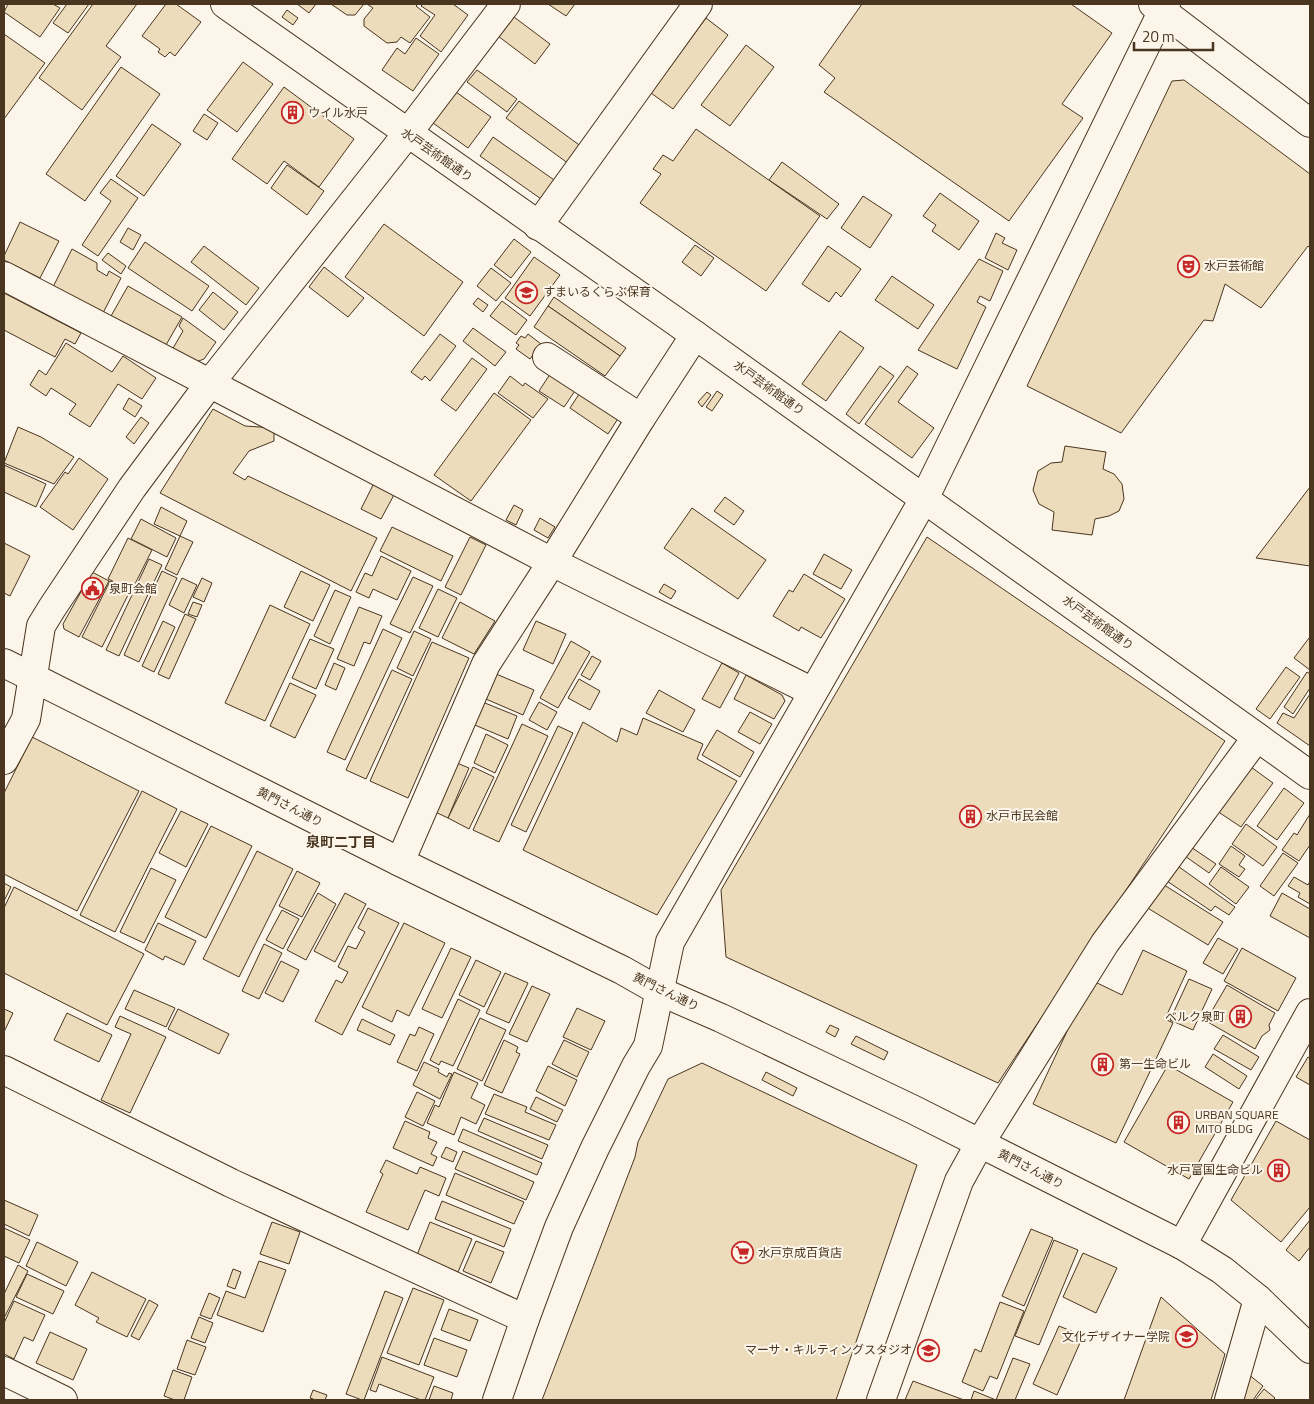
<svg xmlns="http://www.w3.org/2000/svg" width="1314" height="1404" viewBox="0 0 1314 1404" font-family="'Titillium Web','Noto Sans JP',sans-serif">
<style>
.building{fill:#ecdcbc;stroke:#4a3520}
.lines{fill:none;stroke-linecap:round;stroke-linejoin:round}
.minor-casing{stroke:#4a3520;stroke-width:30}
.highway-casing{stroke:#4a3520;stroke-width:30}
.minor{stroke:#fbf6e9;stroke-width:28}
.highway{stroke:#fbf6e9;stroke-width:28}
.labels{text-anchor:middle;stroke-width:4;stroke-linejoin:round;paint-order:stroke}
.poi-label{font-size:12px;fill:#4a3520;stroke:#fbf6e9;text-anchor:start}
.street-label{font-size:12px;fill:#4a3520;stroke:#fbf6e9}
.neighbourhood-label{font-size:14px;font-weight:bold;fill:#4a3520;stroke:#fbf6e9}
</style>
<rect width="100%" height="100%" fill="#fbf6e9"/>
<g class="building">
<path d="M8 4H53L60 8 40 37 4 12Z"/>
<path d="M67 4H89L68 33 53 23Z"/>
<path d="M93 4H137L106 46 121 57 82 110 39 78Z"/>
<path d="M166 4H176L201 22 175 56 170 52 165 57 158 52 160 49 142 36Z"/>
<path d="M297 4H316L309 13Z"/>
<path d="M331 4H364L355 15H347Z"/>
<path d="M367 4H418L416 6 430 17 410 43 401 37 397 42 387 43 364 26V19L373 8Z"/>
<path d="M423 4H453L468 15 441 52 420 36 435 15 421 6Z"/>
<path d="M548 4H575L566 16Z"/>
<path d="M862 4H1071L1112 33 1062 104 1083 118 1009 221 824 92 835 78 819 65Z"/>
<path d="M287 10 298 18 293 25 282 17Z"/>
<path d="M514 17 550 44 535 64 498 36Z"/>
<path d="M706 18 728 35 673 109 651 93Z"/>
<path d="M4 34 45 63 4 119Z"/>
<path d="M416 38 439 54 413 91 382 70 397 48 405 54Z"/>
<path d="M746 45 774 67 730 126 701 105Z"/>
<path d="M243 62 273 84 237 132 207 110Z"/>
<path d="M121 67 160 94 85 201 46 174Z"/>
<path d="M477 70 517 99 507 112 467 82Z"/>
<path d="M1184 80 1310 174V248L1308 246 1261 308 1225 284 1213 321 1204 320 1121 433 1027 386 1172 81Z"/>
<path d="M284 87 354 139 319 187 284 161 267 184 232 159Z"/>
<path d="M456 92 491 117 468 148 433 123Z"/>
<path d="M519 101 582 147 569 164 506 118Z"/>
<path d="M204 114 218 123 207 140 193 131Z"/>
<path d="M152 124 181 144 144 196 116 176Z"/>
<path d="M696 129 820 216 766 291 640 203 661 174 653 169 663 155 673 161Z"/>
<path d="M493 137 557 182 544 201 480 156Z"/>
<path d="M782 162 839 204 827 219 769 180Z"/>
<path d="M287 165 324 191 307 215 271 188Z"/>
<path d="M111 179 138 198 98 256 82 245 111 201 100 193Z"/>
<path d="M940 193 979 221 959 250 932 231 936 225 923 216Z"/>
<path d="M863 196 892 215 870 248 841 228Z"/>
<path d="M20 222 59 241 40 278 4 260V256Z"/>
<path d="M384 224 463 282 424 336 345 277Z"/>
<path d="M128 228 141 235 133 250 120 242Z"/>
<path d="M996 233 1005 238 1002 243 1017 250 1008 270 985 258Z"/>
<path d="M514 239 531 252 511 278 494 265Z"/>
<path d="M145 242 209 286 192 311 128 268Z"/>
<path d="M695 245 714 258 701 276 682 262Z"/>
<path d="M204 246 259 288 246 305 191 262Z"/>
<path d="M828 246 861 269 841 297 836 292 829 302 802 284Z"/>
<path d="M72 249 97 263V270L107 276 109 271 121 278 103 313 53 287Z"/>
<path d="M108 253 126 266 121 274 102 260Z"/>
<path d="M534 257 560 275 530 316 505 298Z"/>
<path d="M979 259 1003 271 990 301 980 296 977 302 986 307 957 369 918 350Z"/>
<path d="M324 267 364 298 348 317 309 287Z"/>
<path d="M491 268 511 283 496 301 477 286Z"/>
<path d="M892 276 934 305 918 329 875 300Z"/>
<path d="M128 286 182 317 166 345 111 316Z"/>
<path d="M213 292 238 312 224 330 199 310Z"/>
<path d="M4 293 81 333 75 344 65 339 55 357 4 330Z"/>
<path d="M554 297 626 348 620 356 548 306Z"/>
<path d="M478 298 488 305 483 312 473 304Z"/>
<path d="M502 301 527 320 516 335 490 316Z"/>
<path d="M548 306 620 356 605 376 534 327Z"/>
<path d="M183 318 216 342 204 359 196 362 172 350 183 331 179 326Z"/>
<path d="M473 328 506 352 495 366 463 341Z"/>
<path d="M840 331 864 348 826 401 802 384Z"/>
<path d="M440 334 456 346 430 381 425 376 422 380 411 372Z"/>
<path d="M528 334 541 344 530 359 516 349 519 345 516 343 521 336 525 338Z"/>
<path d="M66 343 112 372 123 356 156 378 142 399 118 384 90 427 69 414 76 404 51 388 46 396 30 385 39 370 46 375Z"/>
<path d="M472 358 487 369 456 411 441 400Z"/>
<path d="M880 366 894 376 859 424 846 414Z"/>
<path d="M907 366 918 374 898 402 934 428 912 458 865 424Z"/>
<path d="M554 368 579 385 564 407 539 391Z"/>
<path d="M510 376 523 386 525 383 548 399 533 418 498 393Z"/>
<path d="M583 388 621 414 608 434 570 408Z"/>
<path d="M717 391 723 395 712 411 706 407Z"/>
<path d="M707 392 711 395 702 407 698 402Z"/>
<path d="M494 393 531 420 471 501 434 475Z"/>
<path d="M129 398 142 406 135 417 123 409Z"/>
<path d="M213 409 245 426 274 428V441L249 451 233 473 245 480 248 476 377 538 351 591 160 493Z"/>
<path d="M141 417 149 423 134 444 126 437Z"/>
<path d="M18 427 41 437 74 457 54 484 4 463Z"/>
<path d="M1065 446 1106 452 1103 469 1114 474 1122 484 1124 499 1119 511 1109 516 1095 519 1092 535 1052 530 1054 512 1039 504 1033 490 1038 471 1051 463 1062 462Z"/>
<path d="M79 458 108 479 73 530 40 507 65 472 68 474Z"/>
<path d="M4 465 46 484 36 507 4 492Z"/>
<path d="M374 483 395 493 381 519 361 509Z"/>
<path d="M1310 487V566L1256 558Z"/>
<path d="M725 497 744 511 734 525 714 511Z"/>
<path d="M514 505 523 510 516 525 506 520Z"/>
<path d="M161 507 187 521 180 536 154 524Z"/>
<path d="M692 508 766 560 738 599 664 548Z"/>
<path d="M540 518 555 527 548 538 534 530Z"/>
<path d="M141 519 176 538 167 557 131 539Z"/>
<path d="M392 527 453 556 441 581 380 551Z"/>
<path d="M180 536 193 542 177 575 165 569Z"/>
<path d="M470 537 486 545 461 595 445 587Z"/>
<path d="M927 537 1225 741 998 1083 726 957 721 890Z"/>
<path d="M128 538 152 550 132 590 108 579Z"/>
<path d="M4 543 30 556 10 596 4 593Z"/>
<path d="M824 554 852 570 841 589 813 574Z"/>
<path d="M381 556 411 571 397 600 373 589 369 598 356 592 365 573 372 576Z"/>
<path d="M149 559 162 565 119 656 106 650Z"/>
<path d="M162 571 177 578 139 662 124 655Z"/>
<path d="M301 571 330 585 313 621 284 607Z"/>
<path d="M92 572 109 581 79 637 64 629 63 624Z"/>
<path d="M804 574 845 599 821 638 801 627 799 631 773 616 789 590 793 592Z"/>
<path d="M413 577 433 586 410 633 390 624Z"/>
<path d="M182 578 197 585 184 613 169 605Z"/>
<path d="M202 578 212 583 204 602 193 597Z"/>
<path d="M110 581 130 591 102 647 82 637Z"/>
<path d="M664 584 676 591 671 599 659 592Z"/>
<path d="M438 589 457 598 438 637 419 628Z"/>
<path d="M335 590 351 597 330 644 314 636Z"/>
<path d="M193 602 202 605 197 617 188 614Z"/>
<path d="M460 602 495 621 474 654 442 638Z"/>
<path d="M270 605 310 624 265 721 225 703Z"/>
<path d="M359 607 382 616 370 644 364 642 354 666 337 659Z"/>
<path d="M185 614 196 619 169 679 158 674Z"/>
<path d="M163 621 175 627 154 672 142 666Z"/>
<path d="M536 621 566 634 553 664 523 650Z"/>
<path d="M383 629 402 638 345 760 327 752Z"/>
<path d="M414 631 431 639 413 676 397 668Z"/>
<path d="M1309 638 1310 639V670L1294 658Z"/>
<path d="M310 639 334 649 316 689 292 678Z"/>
<path d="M571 641 590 652 558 708 540 698Z"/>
<path d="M432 642 469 658 408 798 370 781Z"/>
<path d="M592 656 601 661 590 680 581 675Z"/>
<path d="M334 663 345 668 336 690 325 685Z"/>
<path d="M722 663 739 673 720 708 702 699Z"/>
<path d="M1286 667 1300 677 1270 719 1256 709Z"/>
<path d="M392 670 412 679 366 779 346 770Z"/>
<path d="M489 671 534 690 523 715 479 696Z"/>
<path d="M1307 672 1310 674V688L1293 714 1284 707Z"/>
<path d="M746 675 782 695 785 701 774 719 734 699Z"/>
<path d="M579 679 600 691 590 710 568 698Z"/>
<path d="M290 683 316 695 295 738 270 726Z"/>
<path d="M659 690 695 710 683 732 646 713Z"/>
<path d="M1310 694V746L1277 723 1283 713 1294 718Z"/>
<path d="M480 701 517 716 508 739 470 723Z"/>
<path d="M539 702 557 712 547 730 529 720Z"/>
<path d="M750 712 772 724 760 744 738 732Z"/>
<path d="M643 718 703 744 697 759 737 781 657 915 523 850 583 722 617 742 621 728 637 735Z"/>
<path d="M522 724 548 736 499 842 473 830Z"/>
<path d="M558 726 573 733 526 832 511 825Z"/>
<path d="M717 730 754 752 740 777 702 755Z"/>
<path d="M486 734 508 745 495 773 474 763Z"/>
<path d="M32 737 139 791 77 911 4 874V793Z"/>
<path d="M452 761 469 768 448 818 431 810Z"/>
<path d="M473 767 494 777 469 829 448 818Z"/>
<path d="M1251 767 1273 783 1241 827 1214 809Z"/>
<path d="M1284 788 1304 803 1277 840 1257 826Z"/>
<path d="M142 791 177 809 115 932 80 915Z"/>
<path d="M181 811 208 824 186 867 159 853Z"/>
<path d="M1310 814V845L1299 861 1282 850 1294 833 1297 835Z"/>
<path d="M1246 824 1277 847 1263 866 1232 844Z"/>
<path d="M211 826 252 846 206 938 165 917Z"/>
<path d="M1188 845 1216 864 1209 873 1182 854Z"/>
<path d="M1231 846 1245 856 1239 865 1245 869 1239 877 1219 864Z"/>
<path d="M257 851 293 869 239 977 203 959Z"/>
<path d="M1283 853 1298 863 1274 896 1260 886Z"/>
<path d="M1175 864 1235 907 1229 915 1215 906 1211 911 1164 879Z"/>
<path d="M1221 867 1249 887 1236 904 1209 884Z"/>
<path d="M151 868 176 880 144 943 120 932Z"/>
<path d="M297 871 320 883 302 917 279 906Z"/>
<path d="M1294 877 1308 885 1310 881V904L1298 897 1300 893 1288 886Z"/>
<path d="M4 883 11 887 4 901Z"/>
<path d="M1161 883 1223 922 1208 945 1146 907Z"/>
<path d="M14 887 144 954 107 1025 4 973V908Z"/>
<path d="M318 893 336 904 306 960 287 950Z"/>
<path d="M345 893 366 904 335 962 314 951Z"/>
<path d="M1282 893 1310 909V938L1270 916Z"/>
<path d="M368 908 399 923 342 1035 315 1021 336 980 342 983 348 972 338 967 348 946 356 949 365 932 358 928Z"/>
<path d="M282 910 299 919 283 949 266 940Z"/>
<path d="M158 923 196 941 184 965 165 956 163 960 145 950Z"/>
<path d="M404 923 445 943 409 1016 397 1010 392 1022 362 1007Z"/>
<path d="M1218 938 1238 949 1223 974 1203 963Z"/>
<path d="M264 944 282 953 259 999 242 991Z"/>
<path d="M451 948 471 957 442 1018 422 1009Z"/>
<path d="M1242 948 1296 978 1278 1011 1224 981Z"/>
<path d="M1143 950 1187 971 1165 1019 1173 1023 1116 1143 1033 1104 1091 980 1122 995Z"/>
<path d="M476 960 501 972 484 1007 459 995Z"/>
<path d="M281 961 299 970 283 1002 265 993Z"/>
<path d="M505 973 528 983 509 1023 486 1013Z"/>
<path d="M1189 979 1212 989 1193 1030 1170 1020Z"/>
<path d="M1227 985 1275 1013 1269 1025 1270 1030 1262 1036 1255 1049 1206 1021Z"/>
<path d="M532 986 550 994 527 1042 509 1034Z"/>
<path d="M134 990 175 1008 166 1027 125 1009Z"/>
<path d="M458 999 480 1010 453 1066 441 1061 439 1065 430 1060Z"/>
<path d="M577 1008 605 1021 591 1050 563 1037Z"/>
<path d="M4 1009 13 1013 4 1032Z"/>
<path d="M178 1009 229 1034 219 1054 168 1029Z"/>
<path d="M67 1013 112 1035 99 1062 54 1040Z"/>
<path d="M120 1016 166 1037 130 1113 101 1100 131 1034 115 1027Z"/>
<path d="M480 1018 506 1030 482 1081 457 1069Z"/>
<path d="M362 1019 395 1035 390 1045 357 1030Z"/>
<path d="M830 1025 839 1029 835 1037 826 1032Z"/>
<path d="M419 1027 434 1034 417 1071 397 1062 410 1034 415 1036Z"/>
<path d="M1223 1035 1259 1057 1251 1070 1214 1049Z"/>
<path d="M856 1036 888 1052 884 1060 851 1044Z"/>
<path d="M504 1040 518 1047 516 1052 520 1054 502 1093 484 1085Z"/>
<path d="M564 1040 589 1052 577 1077 552 1064Z"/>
<path d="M1213 1054 1247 1076 1239 1089 1205 1067Z"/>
<path d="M1308 1057 1310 1058V1085L1296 1077Z"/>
<path d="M424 1062 439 1069 438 1072 447 1077 449 1073 452 1074 440 1099 413 1085Z"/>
<path d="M702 1063 917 1165 836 1400H542L635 1157 638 1142 668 1079Z"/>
<path d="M1168 1065 1233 1102 1189 1179 1124 1142Z"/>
<path d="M548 1066 577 1080 565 1106 536 1091Z"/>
<path d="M454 1072 478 1083 471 1098 485 1105 476 1124 461 1117 454 1135 427 1123 435 1105 439 1107Z"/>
<path d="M766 1072 797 1088 793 1096 762 1080Z"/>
<path d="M417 1092 435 1101 423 1126 405 1117Z"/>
<path d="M494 1094 527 1107 525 1112 556 1125 549 1140 485 1114Z"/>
<path d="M536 1097 563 1110 557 1122 530 1109Z"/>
<path d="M484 1118 548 1145 542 1159 478 1131Z"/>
<path d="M405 1121 430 1132 428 1138 437 1142 431 1154 437 1157 433 1166 393 1148Z"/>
<path d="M1276 1121 1310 1140V1207L1281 1242 1231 1200Z"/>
<path d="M463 1129 542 1163 537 1175 458 1141Z"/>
<path d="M446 1147 457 1152 453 1162 441 1157Z"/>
<path d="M463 1151 534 1182 526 1200 455 1169Z"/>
<path d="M386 1160 417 1174 420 1167 446 1178 439 1196 425 1190 408 1230 366 1212 383 1174 380 1172Z"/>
<path d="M455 1173 524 1202 514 1224 446 1195Z"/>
<path d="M4 1200 38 1215 29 1236 4 1224Z"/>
<path d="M442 1201 511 1229 504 1247 435 1219Z"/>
<path d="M1310 1220V1247L1299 1261 1286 1250Z"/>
<path d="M272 1222 300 1232 289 1264 260 1254Z"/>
<path d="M430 1222 472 1239 458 1272 417 1255Z"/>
<path d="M4 1228 30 1240 19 1263 4 1256Z"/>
<path d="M1031 1229 1053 1238 1024 1306 1002 1296Z"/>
<path d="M1054 1240 1078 1250 1039 1345 1015 1336Z"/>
<path d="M476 1241 504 1252 491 1283 463 1271Z"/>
<path d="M37 1242 78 1262 66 1286 26 1266Z"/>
<path d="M1083 1253 1117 1268 1096 1313 1063 1297Z"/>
<path d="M259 1261 286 1270 263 1332 217 1315 226 1291 245 1298Z"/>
<path d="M18 1265 28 1271 4 1318V1294Z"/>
<path d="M233 1269 241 1272 235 1289 227 1286Z"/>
<path d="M92 1272 146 1299 127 1337 96 1322 99 1318 75 1305Z"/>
<path d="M27 1274 64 1291 53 1314 16 1297Z"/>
<path d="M413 1288 444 1300 419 1365 387 1353Z"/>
<path d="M385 1291 403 1298 364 1400H362L346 1394Z"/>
<path d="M209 1293 220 1298 211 1319 200 1315Z"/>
<path d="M1161 1297 1225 1354 1211 1400H1124Z"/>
<path d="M149 1300 158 1305 139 1340 131 1336Z"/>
<path d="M14 1301 45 1315 33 1341 24 1337 14 1359 4 1354V1323Z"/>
<path d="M1000 1302 1024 1311 997 1379 990 1376 983 1391 962 1382 975 1349 981 1352Z"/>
<path d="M449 1309 478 1320 470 1341 441 1330Z"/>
<path d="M199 1317 213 1323 205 1343 191 1338Z"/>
<path d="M1059 1326 1083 1336 1057 1395 1033 1384Z"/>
<path d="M50 1332 87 1349 73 1380 36 1363Z"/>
<path d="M434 1338 467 1350 457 1377 424 1365Z"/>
<path d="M187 1340 206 1347 195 1375 177 1369Z"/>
<path d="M382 1357 434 1377 425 1400H421L379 1384 376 1392 370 1390Z"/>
<path d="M1013 1358 1030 1364 1015 1400H971L974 1391 996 1400Z"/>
<path d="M173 1370 192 1377 184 1400H175L164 1396Z"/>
<path d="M1248 1374 1263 1386 1253 1400H1237Z"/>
<path d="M913 1381 964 1400H905Z"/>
<path d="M434 1386 453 1393 451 1400H429Z"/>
<path d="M1264 1389 1275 1398 1273 1400H1255Z"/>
<path d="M313 1390 327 1395 325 1400H316L310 1398Z"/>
</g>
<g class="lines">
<defs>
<g id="minor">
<path d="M225 4 695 335 1310 775"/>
<path d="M1153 4 1310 123"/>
<path d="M538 226 698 4"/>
<path d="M4 276 552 562 813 692"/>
<path d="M547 357 641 418"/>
<path d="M4 760 26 719 41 626 52 608 132 488 210 383 407 134 506 4"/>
<path d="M400 862 486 664 552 562 641 418 695 335"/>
<path d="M4 1070 231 1183 525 1319"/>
<path d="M1182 1245 1310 1013"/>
<path d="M4 1371 63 1400"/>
<path d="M497 1400 525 1319 559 1227 595 1148 636 1066 648 1046 670 942 924 499 1166 4"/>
<path d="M881 1400 959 1181 980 1143 1105 943 1257 737"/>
<path d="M1229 1400 1258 1299"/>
</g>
<path id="highway" d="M4 663 400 862 622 970 659 991 721 1018 912 1109 1182 1245 1222 1270 1258 1299 1310 1349"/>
</defs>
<use href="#minor" class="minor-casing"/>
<use href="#highway" class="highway-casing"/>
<use href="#minor" class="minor"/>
<use href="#highway" class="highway"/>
</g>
<defs>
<symbol id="building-ring" viewBox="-11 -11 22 22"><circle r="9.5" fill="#fbf6e9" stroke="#c62828" stroke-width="1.5"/><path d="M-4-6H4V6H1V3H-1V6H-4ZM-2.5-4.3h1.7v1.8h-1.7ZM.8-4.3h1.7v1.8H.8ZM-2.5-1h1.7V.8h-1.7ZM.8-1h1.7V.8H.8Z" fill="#c62828"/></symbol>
<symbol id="theatre-ring" viewBox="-11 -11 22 22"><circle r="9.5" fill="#fbf6e9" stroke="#c62828" stroke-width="1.5"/><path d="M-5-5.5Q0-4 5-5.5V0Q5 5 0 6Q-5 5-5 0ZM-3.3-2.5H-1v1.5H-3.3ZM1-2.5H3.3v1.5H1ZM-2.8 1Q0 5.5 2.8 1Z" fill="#c62828"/></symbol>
<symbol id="school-ring" viewBox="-11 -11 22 22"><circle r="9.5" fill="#fbf6e9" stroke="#c62828" stroke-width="1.5"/><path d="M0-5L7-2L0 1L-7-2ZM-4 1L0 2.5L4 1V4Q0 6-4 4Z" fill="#c62828"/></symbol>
<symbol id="civic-ring" viewBox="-11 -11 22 22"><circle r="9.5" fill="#fbf6e9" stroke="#c62828" stroke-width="1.5"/><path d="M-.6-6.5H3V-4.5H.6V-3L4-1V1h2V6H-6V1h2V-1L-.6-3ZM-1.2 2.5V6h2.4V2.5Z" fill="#c62828"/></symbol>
<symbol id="supermarket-ring" viewBox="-11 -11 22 22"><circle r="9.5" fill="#fbf6e9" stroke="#c62828" stroke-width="1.5"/><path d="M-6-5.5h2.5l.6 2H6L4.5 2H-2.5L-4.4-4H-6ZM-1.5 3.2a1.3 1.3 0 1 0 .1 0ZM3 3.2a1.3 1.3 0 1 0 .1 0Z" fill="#c62828"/></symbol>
<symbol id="university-ring" viewBox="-11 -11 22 22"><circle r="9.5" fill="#fbf6e9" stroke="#c62828" stroke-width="1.5"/><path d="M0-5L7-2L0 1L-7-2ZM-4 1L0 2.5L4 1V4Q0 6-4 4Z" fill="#c62828"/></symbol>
</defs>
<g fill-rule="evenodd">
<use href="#building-ring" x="280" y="100" width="25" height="25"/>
<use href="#theatre-ring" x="1176" y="254" width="25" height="25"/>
<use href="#school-ring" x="514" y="280" width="25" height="25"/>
<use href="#civic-ring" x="80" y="576" width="25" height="25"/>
<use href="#building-ring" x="958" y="804" width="25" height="25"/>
<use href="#building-ring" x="1228" y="1004" width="25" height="25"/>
<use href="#building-ring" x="1090" y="1052" width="25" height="25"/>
<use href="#building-ring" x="1166" y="1110" width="25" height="25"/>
<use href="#building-ring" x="1266" y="1158" width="25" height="25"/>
<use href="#supermarket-ring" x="730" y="1240" width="25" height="25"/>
<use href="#university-ring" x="1174" y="1324" width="25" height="25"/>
<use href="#school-ring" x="916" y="1338" width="25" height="25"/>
</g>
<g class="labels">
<g class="poi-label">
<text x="308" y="117">ウイル水戸</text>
<text x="1204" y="270">水戸芸術館</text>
<text x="543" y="296">すまいるくらぶ保育</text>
<text x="109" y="593">泉町会館</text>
<text x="986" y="820">水戸市民会館</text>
<text x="1225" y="1021" text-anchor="end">ベルク泉町</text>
<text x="1119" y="1068">第一生命ビル</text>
<text x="1195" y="1119">URBAN SQUARE<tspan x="1195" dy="14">MITO BLDG</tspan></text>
<text x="1263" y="1174" text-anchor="end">水戸富国生命ビル</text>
<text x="758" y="1257">水戸京成百貨店</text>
<text x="1170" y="1341" text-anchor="end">文化デザイナー学院</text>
<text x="912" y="1354" text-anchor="end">マーサ・キルティングスタジオ</text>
</g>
<g class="street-label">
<text transform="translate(437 155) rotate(35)" y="4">水戸芸術館通り</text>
<text transform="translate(769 388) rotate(36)" y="4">水戸芸術館通り</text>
<text transform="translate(1098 623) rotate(36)" y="4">水戸芸術館通り</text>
<text transform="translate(290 807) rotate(27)" y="4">黄門さん通り</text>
<text transform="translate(666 992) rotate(26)" y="4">黄門さん通り</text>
<text transform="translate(1031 1169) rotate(27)" y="4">黄門さん通り</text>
</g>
<g class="neighbourhood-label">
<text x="341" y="847">泉町二丁目</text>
</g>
</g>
<rect width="1314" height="1404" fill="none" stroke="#4a3520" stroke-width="10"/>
<path d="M1134 42v8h79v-8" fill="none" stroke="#4a3520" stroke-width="2.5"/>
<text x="1142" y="42" font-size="15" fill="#4a3520" stroke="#fbf6e9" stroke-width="4" paint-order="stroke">20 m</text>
</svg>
